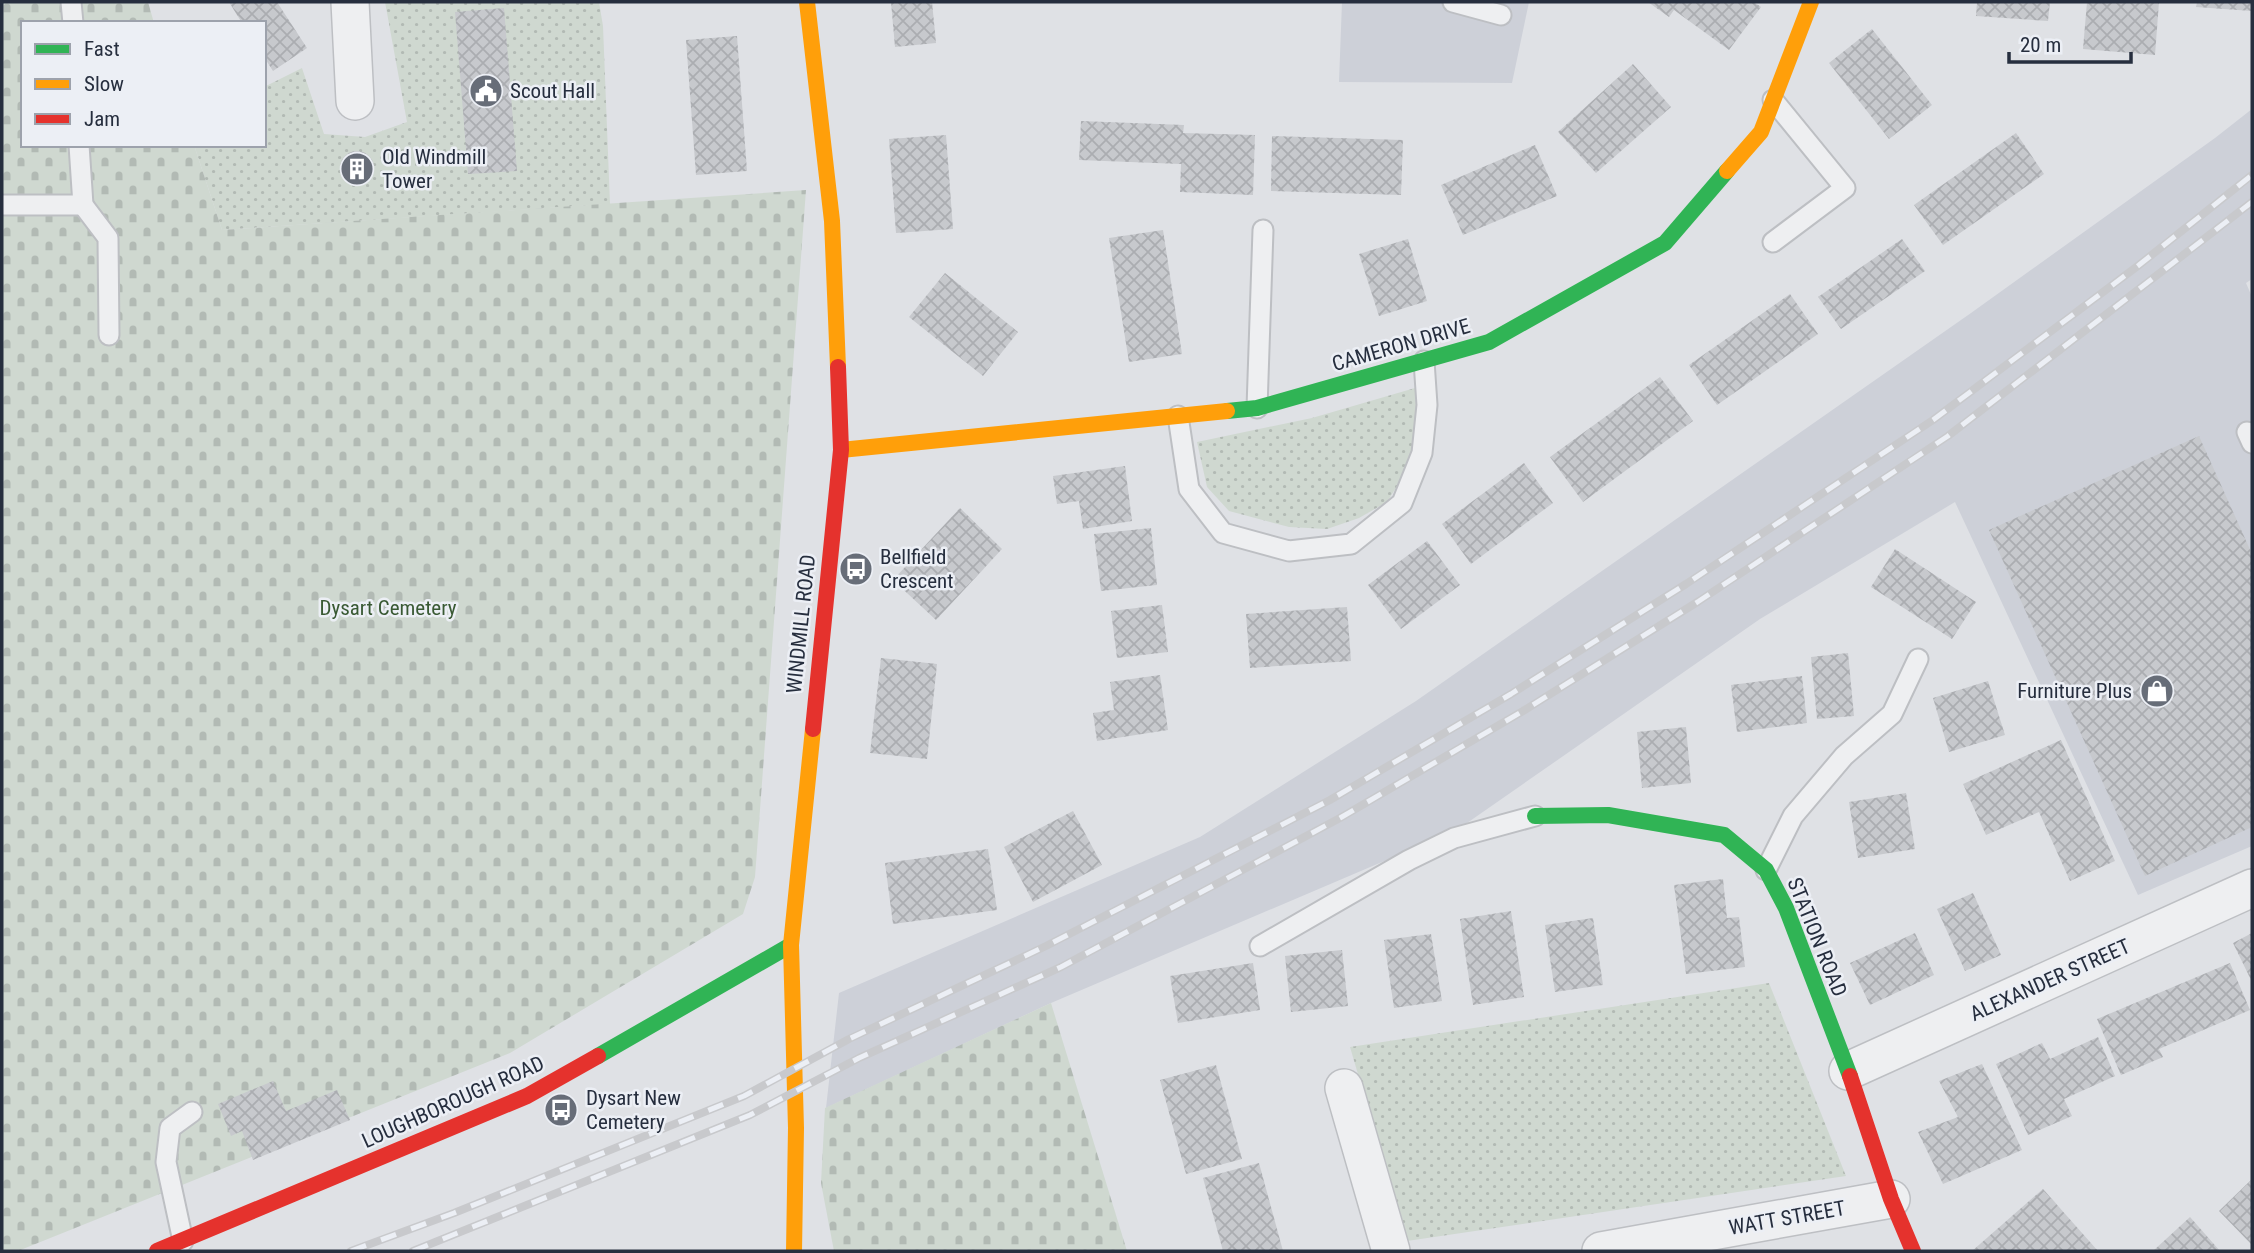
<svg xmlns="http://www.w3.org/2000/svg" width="2254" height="1253" viewBox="0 0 2254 1253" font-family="'Roboto Condensed',sans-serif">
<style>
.built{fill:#cdd0d8}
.grass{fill:url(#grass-dots)}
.cemetery{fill:url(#cemetery-stones)}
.building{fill:url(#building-cross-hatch)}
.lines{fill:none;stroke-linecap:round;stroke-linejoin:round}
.lane-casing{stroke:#bdbfc3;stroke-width:23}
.street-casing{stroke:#bdbfc3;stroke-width:40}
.lane{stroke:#eeeff1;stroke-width:19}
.street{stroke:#eeeff1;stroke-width:37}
.fast{stroke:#30b455;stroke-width:16}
.slow{stroke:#ff9f0a;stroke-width:16}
.jam{stroke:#e5322d;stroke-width:16}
.rail-casing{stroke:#c8c9cc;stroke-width:8}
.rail{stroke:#eceff5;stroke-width:5;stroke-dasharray:16;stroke-linecap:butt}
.labels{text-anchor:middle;stroke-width:5;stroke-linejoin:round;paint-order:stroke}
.poi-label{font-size:21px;fill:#262e3e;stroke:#eceff5;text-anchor:start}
.street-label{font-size:21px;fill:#262e3e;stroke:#eceff5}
.park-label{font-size:21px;fill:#395933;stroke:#eceff5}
</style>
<defs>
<pattern id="grass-dots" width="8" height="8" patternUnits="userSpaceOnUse" patternTransform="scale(1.75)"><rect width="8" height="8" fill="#cfd8d0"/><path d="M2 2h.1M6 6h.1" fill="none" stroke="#b2bab4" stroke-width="1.8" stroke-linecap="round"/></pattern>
<pattern id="cemetery-stones" width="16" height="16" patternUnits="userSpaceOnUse" patternTransform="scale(1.75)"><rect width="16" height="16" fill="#cfd8d0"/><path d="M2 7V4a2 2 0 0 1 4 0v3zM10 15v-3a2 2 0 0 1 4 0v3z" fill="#b2bab4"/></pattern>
<pattern id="building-cross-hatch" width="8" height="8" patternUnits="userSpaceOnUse" patternTransform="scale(1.75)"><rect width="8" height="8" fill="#c7c9cd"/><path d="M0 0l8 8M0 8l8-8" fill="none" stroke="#abadb1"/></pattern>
</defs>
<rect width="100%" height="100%" fill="#dfe1e5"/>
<g class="built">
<path d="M1342 2H1529L1512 83 1339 82Z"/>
<path d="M2252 109V279L2246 283 2252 297V846L2138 895 1955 502 1760 619 1457 830 1051 1003 826 1108 839 993 1200 837 1416 701 1971 313 2215 138Z"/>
</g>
<g class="grass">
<path d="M385 2H599L603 26 610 204 222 230 194 145H264V87L302 68 324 134 365 137 407 122Z"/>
<path d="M1415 388 1420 439 1406 472 1387 502 1359 518 1327 529 1289 527 1229 511 1207 487 1197 442 1312 418Z"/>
<path d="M1769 983 1846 1176 1407 1241 1350 1047Z"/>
</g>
<g class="cemetery">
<path d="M2 2H148L154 23H23V145H194L222 230 806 190 755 877 743 914 510 1053 18 1251H2Z"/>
<path d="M1051 1003 1127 1251H834L821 1183 825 1108Z"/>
</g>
<g class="building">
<path d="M229 2H277L307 48 273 71 264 57V23H242Z"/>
<path d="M891 2H932L936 43 895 47Z"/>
<path d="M1648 2H1754L1761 7 1729 50 1674 10 1669 17Z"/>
<path d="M1977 2H2050L2048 21 1976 16Z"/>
<path d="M2087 2H2159L2155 55 2083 49Z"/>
<path d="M2197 2H2252V11L2196 7Z"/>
<path d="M504 8 517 171 468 174 455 12Z"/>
<path d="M1872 29 1932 105 1889 139 1829 63Z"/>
<path d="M737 36 747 171 696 175 686 40Z"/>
<path d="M1633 64 1671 107 1596 173 1558 132Z"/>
<path d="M1081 121 1184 125 1183 133 1255 135 1253 195 1180 192 1181 164 1079 160Z"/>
<path d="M2016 133 2044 174 1943 245 1914 205Z"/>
<path d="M946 135 953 229 896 233 889 139Z"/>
<path d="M1272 136 1403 140 1401 195 1271 191Z"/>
<path d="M1535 145 1557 196 1463 235 1441 185Z"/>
<circle cx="357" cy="168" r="17"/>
<path d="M1163 230 1182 354 1129 362 1109 238Z"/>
<path d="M1408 239 1427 301 1379 316 1359 254Z"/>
<path d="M1902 239 1925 271 1841 329 1818 297Z"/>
<path d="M945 273 1018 332 983 376 909 317Z"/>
<path d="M1790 294 1818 334 1717 405 1689 365Z"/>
<path d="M1660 377 1693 421 1583 502 1550 457Z"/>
<path d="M2199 436 2252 554V827L2145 876 1989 530Z"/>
<path d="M1524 463 1553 503 1471 564 1442 524Z"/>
<path d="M1125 466 1132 521 1083 529 1079 501 1057 504 1053 476Z"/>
<path d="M960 508 1002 549 936 620 893 580Z"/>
<path d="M1151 528 1157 585 1101 591 1094 534Z"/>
<path d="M1427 541 1460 585 1401 629 1368 585Z"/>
<path d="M1895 549 1976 602 1952 639 1871 587Z"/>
<path d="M1162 605 1168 652 1117 658 1111 611Z"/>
<path d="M1347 607 1351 661 1250 668 1246 614Z"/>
<path d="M1848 653 1854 716 1817 719 1811 657Z"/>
<path d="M881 658 937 664 927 759 870 753Z"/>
<path d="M1160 675 1168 730 1097 741 1093 713 1114 710 1110 682Z"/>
<path d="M1802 676 1807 723 1737 732 1731 685Z"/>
<path d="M1988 681 2005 735 1949 752 1933 698Z"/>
<path d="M1686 727 1691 783 1642 788 1637 732Z"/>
<path d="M2061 740 2115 861 2070 881 2039 812 1986 835 1963 784Z"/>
<path d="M1906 793 1915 849 1858 858 1849 802Z"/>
<path d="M1073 811 1102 865 1033 902 1004 847Z"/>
<path d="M988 849 997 910 893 924 885 863Z"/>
<path d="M1723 879 1727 918 1739 917 1745 967 1686 974 1674 885Z"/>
<path d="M1973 893 2001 955 1965 971 1937 909Z"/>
<path d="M1511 911 1524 997 1473 1005 1460 919Z"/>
<path d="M1593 918 1603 985 1555 992 1545 925Z"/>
<path d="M1915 933 1934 975 1870 1005 1850 963Z"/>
<path d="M2252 933V982L2233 943Z"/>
<path d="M1431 934 1442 1001 1394 1008 1384 940Z"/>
<path d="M1342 950 1348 1006 1291 1012 1285 956Z"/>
<path d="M1253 963 1260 1010 1178 1023 1170 976Z"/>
<path d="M2230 963 2250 1010 2159 1049 2163 1057 2121 1075 2097 1019Z"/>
<path d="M2098 1037 2115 1076 2064 1099 2072 1116 2028 1135 1996 1064 2042 1043 2050 1059Z"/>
<path d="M1982 1064 2022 1150 1943 1184 1918 1132 1958 1117 1939 1081Z"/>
<path d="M1216 1065 1242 1159 1186 1174 1160 1080Z"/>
<path d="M273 1081 286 1111 337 1090 350 1120 253 1160 242 1131 231 1136 218 1104Z"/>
<path d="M1259 1163 1283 1251H1223L1203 1178Z"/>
<path d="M2252 1179V1245L2219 1211Z"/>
<path d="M2043 1189 2098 1251H1972Z"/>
<path d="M2190 1217 2220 1251H2153Z"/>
</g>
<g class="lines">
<defs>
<g id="lane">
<path d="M71 2 73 23"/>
<path d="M1453 2 1501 15"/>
<path d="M2 205H83L79 145"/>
<path d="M83 205 108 238 109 335"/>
<path d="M1773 242 1845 188 1773 100"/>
<path d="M1257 408 1263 230"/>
<path d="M1178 416 1189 489 1223 533 1289 551 1351 544 1402 503 1422 453 1427 405 1424 361"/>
<path d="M2247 432 2252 443"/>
<path d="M1766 870 1793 816 1844 756 1892 714 1918 659"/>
<path d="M1260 946 1409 860 1454 838 1535 816"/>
<path d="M183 1241 166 1162 170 1128 192 1112"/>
</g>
<g id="street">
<path d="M350 2 355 101"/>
<path d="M1848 1071 2252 888"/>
<path d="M1344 1088 1391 1251"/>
<path d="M1601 1251 1891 1199"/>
</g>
</defs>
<use href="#lane" class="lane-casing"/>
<use href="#street" class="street-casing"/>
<use href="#lane" class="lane"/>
<use href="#street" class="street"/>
<g class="fast">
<path d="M1227 411 1257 408 1489 342 1665 243 1727 171"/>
<path d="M1535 816 1608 815 1724 835 1766 870 1786 908 1850 1076"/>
<path d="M598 1056 791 945"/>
</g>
<g class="slow">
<path d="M807 2 832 221 838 367"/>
<path d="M1727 171 1761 132 1811 2"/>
<path d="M841 450 1227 411"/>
<path d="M794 1251 796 1128 791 945 813 729"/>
</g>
<g class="jam">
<path d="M813 729 841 450 838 367"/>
<path d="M1850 1076 1891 1199 1913 1251"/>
<path d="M157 1251 527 1096 598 1056"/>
</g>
<defs>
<g id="rail">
<path d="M351 1251 454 1213 744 1096 849 1039 1046 946 1330 800 1511 694 1686 584 1933 420 2139 265 2252 175"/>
<path d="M413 1251 750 1115 859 1058 1061 967 1340 818 1523 711 1699 601 1948 436 2252 202"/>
</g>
</defs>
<use href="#rail" class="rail-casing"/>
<use href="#rail" class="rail"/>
</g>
<defs>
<symbol id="civic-disc" viewBox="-11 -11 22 22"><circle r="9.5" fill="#676d78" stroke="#eceff5"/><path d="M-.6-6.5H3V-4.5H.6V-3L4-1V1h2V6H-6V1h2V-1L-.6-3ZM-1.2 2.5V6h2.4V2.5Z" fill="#fff"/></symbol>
<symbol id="building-disc" viewBox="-11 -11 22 22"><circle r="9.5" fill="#676d78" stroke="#eceff5"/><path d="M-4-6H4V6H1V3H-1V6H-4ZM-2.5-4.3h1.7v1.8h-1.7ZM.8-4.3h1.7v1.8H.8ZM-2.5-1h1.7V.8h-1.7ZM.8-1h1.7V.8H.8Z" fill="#fff"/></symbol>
<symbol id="bus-disc" viewBox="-11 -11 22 22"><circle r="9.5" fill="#676d78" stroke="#eceff5"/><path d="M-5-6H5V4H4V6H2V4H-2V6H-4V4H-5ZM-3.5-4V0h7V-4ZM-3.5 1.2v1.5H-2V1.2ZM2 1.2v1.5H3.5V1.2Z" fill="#fff"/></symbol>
<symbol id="shop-disc" viewBox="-11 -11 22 22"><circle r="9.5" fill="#676d78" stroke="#eceff5"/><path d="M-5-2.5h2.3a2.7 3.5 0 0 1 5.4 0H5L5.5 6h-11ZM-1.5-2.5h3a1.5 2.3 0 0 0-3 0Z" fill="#fff"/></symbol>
</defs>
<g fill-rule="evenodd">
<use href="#civic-disc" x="467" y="72" width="38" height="38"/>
<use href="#building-disc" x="338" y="150" width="38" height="38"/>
<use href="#bus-disc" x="837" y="550" width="38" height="38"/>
<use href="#shop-disc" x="2138" y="672" width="38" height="38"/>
<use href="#bus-disc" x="542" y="1091" width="38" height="38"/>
</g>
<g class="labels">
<g class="poi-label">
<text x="510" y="98">Scout Hall</text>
<text x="382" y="164">Old Windmill<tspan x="382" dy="24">Tower</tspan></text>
<text x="880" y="564">Bellfield<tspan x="880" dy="24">Crescent</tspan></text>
<text x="2132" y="698" text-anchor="end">Furniture Plus</text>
<text x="586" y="1105">Dysart New<tspan x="586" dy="24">Cemetery</tspan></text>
</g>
<g class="street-label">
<text transform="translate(1401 345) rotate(-16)" y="7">CAMERON DRIVE</text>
<text transform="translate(801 624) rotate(-84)" y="7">WINDMILL ROAD</text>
<text transform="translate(1817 937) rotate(68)" y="7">STATION ROAD</text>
<text transform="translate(2050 980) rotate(-24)" y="7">ALEXANDER STREET</text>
<text transform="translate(453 1102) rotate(-24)" y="7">LOUGHBOROUGH ROAD</text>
<text transform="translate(1787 1218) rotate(-10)" y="7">WATT STREET</text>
</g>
<g class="park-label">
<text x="388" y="615">Dysart Cemetery</text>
</g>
</g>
<rect width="2254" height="1253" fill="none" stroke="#262e3e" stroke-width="7"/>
<rect x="21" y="21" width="245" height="126" fill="#eceff5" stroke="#9da2ac" stroke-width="2"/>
<rect x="35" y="44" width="35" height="10" fill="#30b455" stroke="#9da2ac" stroke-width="2"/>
<text x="84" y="56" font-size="21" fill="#262e3e">Fast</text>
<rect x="35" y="79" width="35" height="10" fill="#ff9f0a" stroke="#9da2ac" stroke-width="2"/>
<text x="84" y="91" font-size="21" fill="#262e3e">Slow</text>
<rect x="35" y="114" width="35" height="10" fill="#e5322d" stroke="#9da2ac" stroke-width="2"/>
<text x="84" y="126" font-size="21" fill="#262e3e">Jam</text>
<path d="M2009 52v10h122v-10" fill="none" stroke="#262e3e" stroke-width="3.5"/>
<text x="2020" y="52" font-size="21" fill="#262e3e" stroke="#eceff5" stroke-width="5" paint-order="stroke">20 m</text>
</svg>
